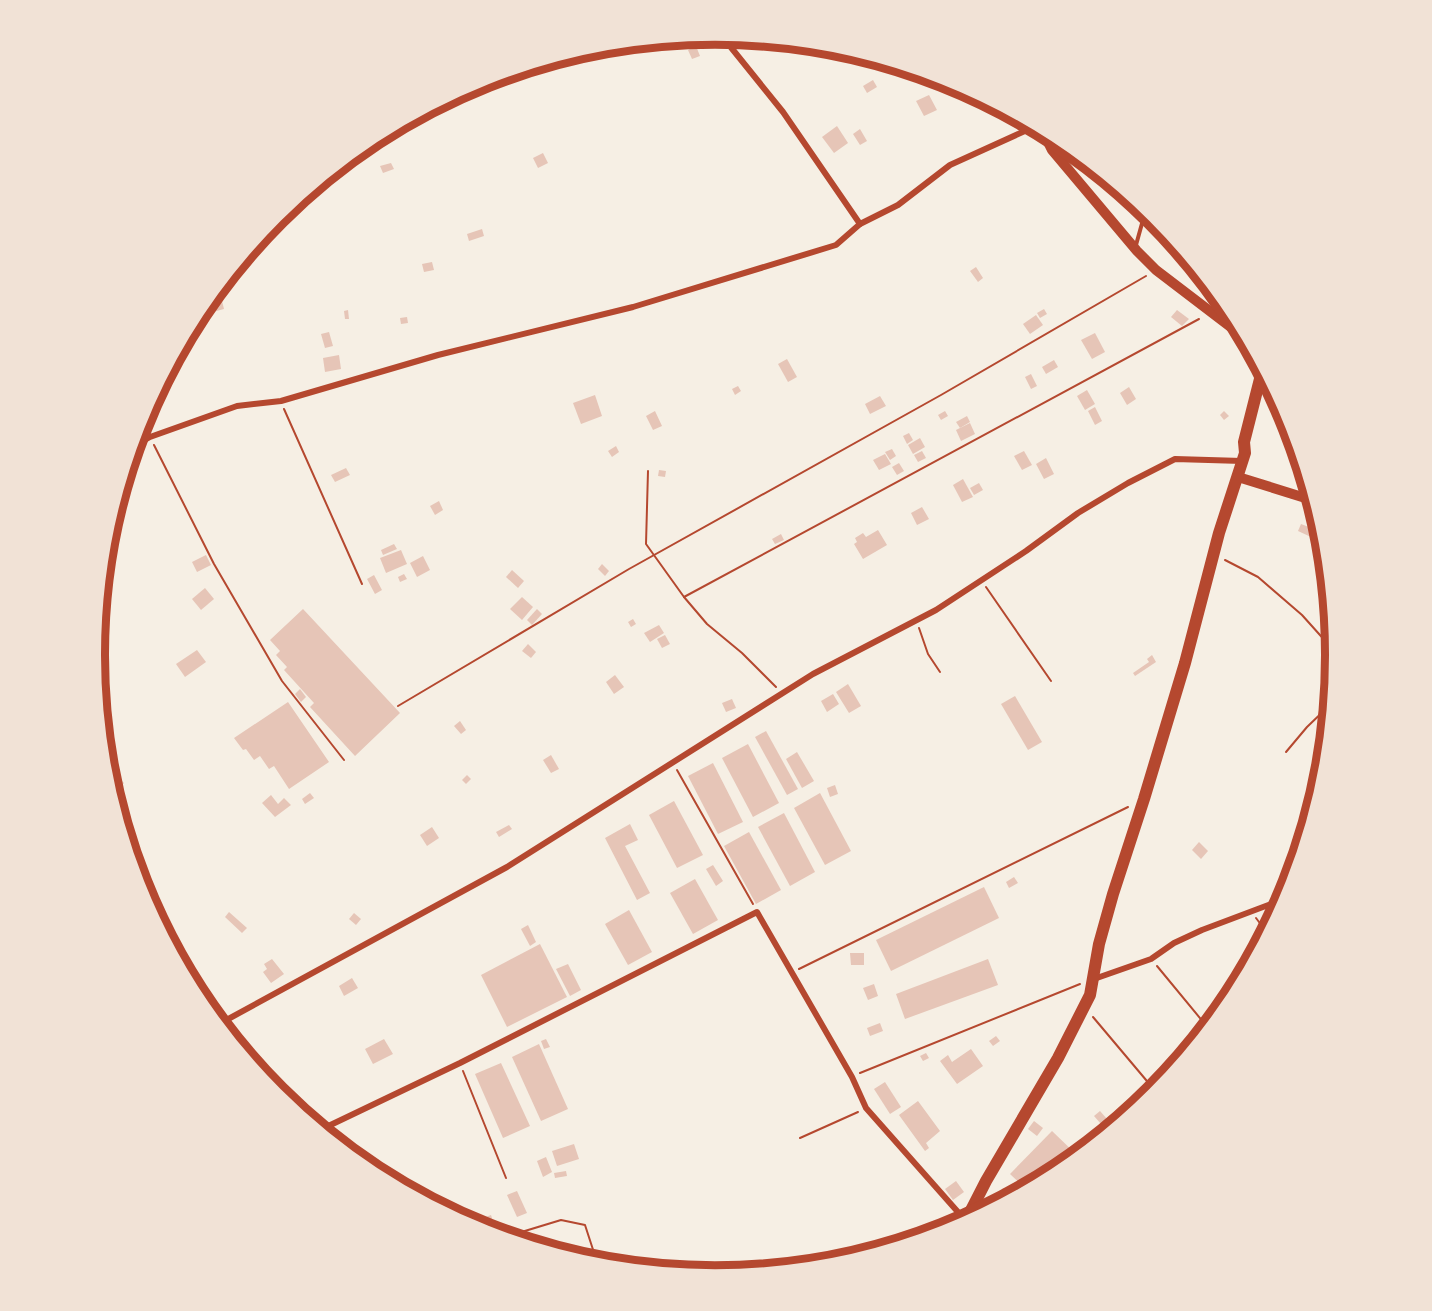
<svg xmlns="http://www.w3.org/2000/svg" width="1432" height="1311" viewBox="0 0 1432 1311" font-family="'Source Sans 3',sans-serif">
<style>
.building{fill:#e6c5b7}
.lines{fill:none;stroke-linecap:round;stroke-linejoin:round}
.path{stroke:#b5482f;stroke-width:2}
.service{stroke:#b5482f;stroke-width:4}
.minor{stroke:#b5482f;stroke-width:6}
.tertiary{stroke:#b5482f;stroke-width:10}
.secondary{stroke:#b5482f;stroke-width:12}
.rim{fill:none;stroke:#b5482f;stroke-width:8}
</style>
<rect width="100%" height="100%" fill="#f6efe4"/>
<g class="building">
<path d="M696 46 700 56 692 59 688 50Z"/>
<path d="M873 80 877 87 867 93 863 86Z"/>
<path d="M929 95 937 110 924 116 916 101Z"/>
<path d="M837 126 848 143 834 153 822 137Z"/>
<path d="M860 129 867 141 860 145 853 134Z"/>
<path d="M543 153 548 163 538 168 533 158Z"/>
<path d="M391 163 394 169 383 173 380 166Z"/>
<path d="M482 229 484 236 469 241 467 234Z"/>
<path d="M432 262 434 270 424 272 422 264Z"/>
<path d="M976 267 983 278 978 282 970 271Z"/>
<path d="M220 293 224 309 209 313 206 303 212 296Z"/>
<path d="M1044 309 1047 314 1040 318 1037 313Z"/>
<path d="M348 310 349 319H345L344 311Z"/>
<path d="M1177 310 1189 319 1182 326 1171 317Z"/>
<path d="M1036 315 1043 325 1030 334 1023 324Z"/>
<path d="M407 317 408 323 401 324 400 318Z"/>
<path d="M195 322 200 334 184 340 193 324Z"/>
<path d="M329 332 333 346 325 348 321 334Z"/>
<path d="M1095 333 1105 352 1092 359 1081 340Z"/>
<path d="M339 355 341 369 325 372 323 358Z"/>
<path d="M787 359 797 377 788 382 778 364Z"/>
<path d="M1054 360 1058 367 1046 374 1042 367Z"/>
<path d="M1031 374 1037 386 1031 389 1025 377Z"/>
<path d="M738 386 741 391 735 395 732 389Z"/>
<path d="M1129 387 1136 399 1127 405 1120 393Z"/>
<path d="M1087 390 1095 404 1085 410 1077 396Z"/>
<path d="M595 395 602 416 581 424 573 403Z"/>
<path d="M880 396 886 406 870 414 865 404Z"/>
<path d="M1095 407 1102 421 1095 425 1088 411Z"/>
<path d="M655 411 662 426 653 430 646 416Z"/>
<path d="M945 411 948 416 941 420 938 415Z"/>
<path d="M1224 411 1229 416 1224 420 1220 415Z"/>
<path d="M967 416 970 422 960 428 956 422Z"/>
<path d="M970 423 975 434 961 441 956 430Z"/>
<path d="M909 433 913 440 907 444 903 436Z"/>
<path d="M920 438 925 447 913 454 908 445Z"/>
<path d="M616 446 619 452 612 457 608 451Z"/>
<path d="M892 449 896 456 890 460 885 452Z"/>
<path d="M922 451 926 458 918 462 914 455Z"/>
<path d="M1024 451 1032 465 1022 470 1014 456Z"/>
<path d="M885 454 891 464 879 470 873 460Z"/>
<path d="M1046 458 1054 474 1044 479 1036 464Z"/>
<path d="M899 463 904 471 897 475 892 467Z"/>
<path d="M346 468 350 475 335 482 331 475Z"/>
<path d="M659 470 666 471 665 477 658 476Z"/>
<path d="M963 479 973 497 962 502 953 485Z"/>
<path d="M979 483 983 490 974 495 970 488Z"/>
<path d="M439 501 443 510 435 515 430 506Z"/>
<path d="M922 507 929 519 917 525 911 513Z"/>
<path d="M1301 524 1314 529 1311 537 1298 531Z"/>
<path d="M878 530 887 545 863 559 854 544 857 542 855 538 863 533 866 537Z"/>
<path d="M781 534 784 540 775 544 772 539Z"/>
<path d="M394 544 397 549 383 555 381 550Z"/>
<path d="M401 550 407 564 386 573 380 558Z"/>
<path d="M206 555 211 565 197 572 192 562Z"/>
<path d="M423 556 430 570 417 577 410 563Z"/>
<path d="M602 564 609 571 605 576 598 569Z"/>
<path d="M512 570 524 581 518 588 506 577Z"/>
<path d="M404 574 407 579 400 582 398 577Z"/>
<path d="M374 575 382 590 375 594 367 579Z"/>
<path d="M205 588 214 599 201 610 192 599Z"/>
<path d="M522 597 533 607 522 620 510 609Z"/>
<path d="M303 609 400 713 355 756 310 707 314 703 284 670 287 667 276 655 280 651 270 640Z"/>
<path d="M537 609 542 614 532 625 527 620Z"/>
<path d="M633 619 636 624 631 627 628 622Z"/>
<path d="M659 625 664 633 650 642 644 633Z"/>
<path d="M665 635 670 644 662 648 657 639Z"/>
<path d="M528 644 536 652 531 658 522 651Z"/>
<path d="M197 650 206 662 185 677 176 664Z"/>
<path d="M1152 655 1156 662 1135 676 1133 673 1149 662 1147 659Z"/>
<path d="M615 675 624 687 614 694 606 682Z"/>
<path d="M848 684 861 706 849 713 836 692Z"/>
<path d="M300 689 306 697 301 702 295 694Z"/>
<path d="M833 694 839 704 827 712 821 701Z"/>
<path d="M1015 696 1042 742 1028 750 1001 704Z"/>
<path d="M732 699 736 708 726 712 722 703Z"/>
<path d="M288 702 329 762 289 789 274 766 269 769 260 756 254 760 246 749 243 750 234 738Z"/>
<path d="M460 721 466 730 461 734 454 726Z"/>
<path d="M1326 726 1330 730 1329 734 1324 739 1318 733Z"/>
<path d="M766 731 798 789 787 795 755 737Z"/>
<path d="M748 744 779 803 753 817 722 758Z"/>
<path d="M797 752 814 781 802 788 786 759Z"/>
<path d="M551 755 559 769 551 773 543 760Z"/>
<path d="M713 763 743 822 718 834 688 776Z"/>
<path d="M114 773 124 783 116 792 110 787 108 780Z"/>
<path d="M467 775 471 779 466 784 462 780Z"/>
<path d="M835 785 838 794 830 797 827 788Z"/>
<path d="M310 793 314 798 305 804 302 799Z"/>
<path d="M820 793 851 851 825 865 794 808Z"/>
<path d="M271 795 278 804 284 798 291 805 275 817 262 803Z"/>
<path d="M674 801 703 855 677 868 649 815Z"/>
<path d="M784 813 815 872 790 886 758 827Z"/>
<path d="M630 824 638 840 625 846 650 893 637 900 605 838Z"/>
<path d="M509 825 512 829 499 837 496 832Z"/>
<path d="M432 827 439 838 427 846 420 835Z"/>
<path d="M749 832 781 890 756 904 724 846Z"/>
<path d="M1199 842 1208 851 1201 859 1192 850Z"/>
<path d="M713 865 723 881 716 886 706 869Z"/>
<path d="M1014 877 1018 883 1009 888 1006 882Z"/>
<path d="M695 879 718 920 693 934 670 893Z"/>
<path d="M984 887 999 918 891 971 876 940Z"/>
<path d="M629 910 652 952 628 965 605 924Z"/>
<path d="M229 912 247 928 242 933 225 917Z"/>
<path d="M354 913 361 919 356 925 349 919Z"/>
<path d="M528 925 536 942 530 946 521 929Z"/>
<path d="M540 944 567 997 507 1027 481 975Z"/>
<path d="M850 953H864V965H851Z"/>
<path d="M272 959 284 974 271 983 263 972 267 969 264 964Z"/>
<path d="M988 959 998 985 905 1019 896 994Z"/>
<path d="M568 964 581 990 570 996 556 969Z"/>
<path d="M352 978 358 988 344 996 339 986Z"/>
<path d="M874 984 878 996 868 1000 863 988Z"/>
<path d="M880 1023 883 1031 870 1036 867 1028Z"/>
<path d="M996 1036 1000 1041 993 1046 989 1041Z"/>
<path d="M384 1039 393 1054 373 1064 365 1049Z"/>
<path d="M546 1039 550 1047 544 1049 541 1041Z"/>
<path d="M539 1044 568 1109 541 1121 512 1057Z"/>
<path d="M971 1049 983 1066 957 1084 940 1061 948 1055 952 1062Z"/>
<path d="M926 1053 929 1058 923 1061 920 1056Z"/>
<path d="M501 1063 530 1126 503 1138 475 1074Z"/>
<path d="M885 1082 901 1107 890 1114 874 1089Z"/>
<path d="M918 1101 940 1131 926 1143 929 1148 925 1151 899 1115Z"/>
<path d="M1100 1111 1107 1119 1101 1124 1094 1116Z"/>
<path d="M1034 1121 1043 1128 1037 1136 1028 1129Z"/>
<path d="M1052 1131 1079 1157 1061 1172 1027 1190 1010 1174Z"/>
<path d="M574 1144 579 1159 557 1166 552 1151Z"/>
<path d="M546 1157 552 1172 543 1177 537 1161Z"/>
<path d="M566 1171 567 1176 555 1178 554 1173Z"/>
<path d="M956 1181 964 1192 953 1200 945 1189Z"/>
<path d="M1003 1188 1015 1197 994 1208 991 1205Z"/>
<path d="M517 1191 527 1213 517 1217 507 1195Z"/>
<path d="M491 1215 494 1225 486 1227 483 1218Z"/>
<path d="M852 1256 854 1260 843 1263 842 1260Z"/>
</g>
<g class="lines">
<g class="path">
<path d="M284 409 362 584"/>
<path d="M1288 415 1284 438 1290 452 1302 459"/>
<path d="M154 445 214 564 282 681 344 760"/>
<path d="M648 471 646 544 684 597 707 624 742 653 776 687"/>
<path d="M1225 560 1258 577 1302 615 1337 654"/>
<path d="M986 587 1051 681"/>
<path d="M684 597 1199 319"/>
<path d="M919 628 928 654 940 672"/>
<path d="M398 706 629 569 941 395 1146 276"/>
<path d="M1286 752 1307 727 1332 703"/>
<path d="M677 770 753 904"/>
<path d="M1256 918 1268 934"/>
<path d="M1157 966 1209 1029"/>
<path d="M799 969 1128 807"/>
<path d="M1093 1017 1157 1093"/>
<path d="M463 1071 506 1178"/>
<path d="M860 1073 1080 984"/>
<path d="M800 1138 858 1112"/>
<path d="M505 1237 561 1220 585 1225 598 1265"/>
</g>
<path class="service" d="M1136 245 1146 209"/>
<g class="minor">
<path d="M721 35 783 112 860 224"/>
<path d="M134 446 150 437 237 406 281 401 438 355 633 307 836 245 860 224 898 205 950 165 1036 126"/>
<path d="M1094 979 1151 959 1174 943 1202 930 1287 898"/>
<path d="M219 1024 507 867 813 674 936 610 1026 551 1078 513 1128 483 1175 459 1242 461"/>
<path d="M320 1130 460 1063 757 912 852 1077 866 1108 965 1220"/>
</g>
<g class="tertiary">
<path d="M1041 128 1052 150 1137 251 1156 270 1249 341"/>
<path d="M1238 477 1315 501"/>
</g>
<path class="secondary" d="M964 1224 986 1181 1058 1058 1090 995 1099 944 1113 894 1144 799 1185 663 1219 533 1245 453 1244 442 1263 367"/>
</g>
<path d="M0 0H1432V1311H0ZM105 655a610 610 0 1 1 1220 0a610 610 0 1 1-1220 0Z" fill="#f1e2d6" fill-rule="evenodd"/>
<path class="rim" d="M105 655a610 610 0 1 1 1220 0a610 610 0 1 1-1220 0Z"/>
</svg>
